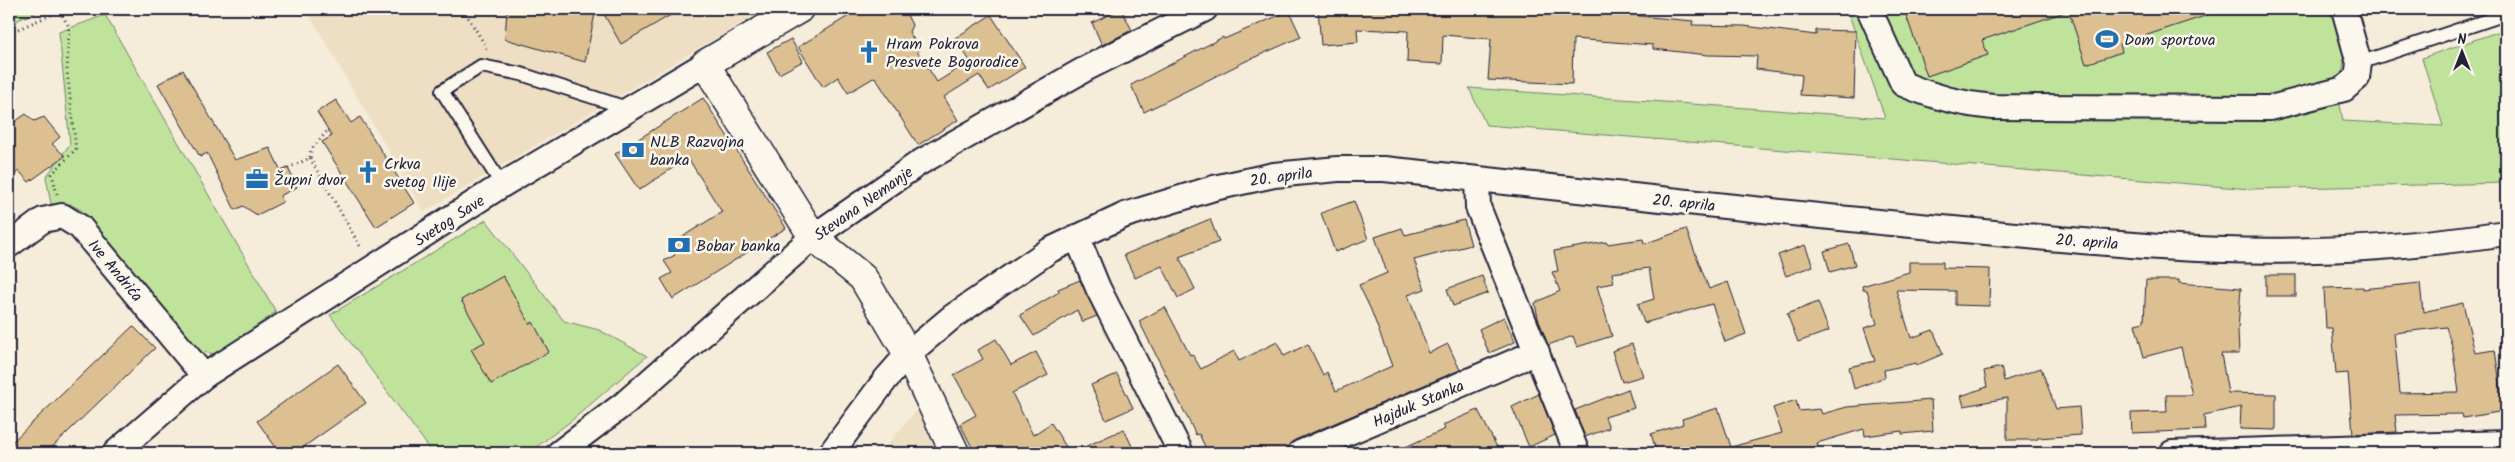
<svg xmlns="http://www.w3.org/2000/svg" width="2515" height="462" viewBox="0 0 2515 462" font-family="Kalam,sans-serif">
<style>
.built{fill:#eedfc4}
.green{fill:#c0e39c;stroke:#71826c}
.building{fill:#ddc091;stroke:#22223b;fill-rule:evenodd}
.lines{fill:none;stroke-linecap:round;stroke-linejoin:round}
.service-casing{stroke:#22223b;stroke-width:16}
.minor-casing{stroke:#22223b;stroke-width:28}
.tertiary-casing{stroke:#22223b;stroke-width:31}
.path{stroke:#22223b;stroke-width:3;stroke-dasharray:1 4;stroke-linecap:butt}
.service{stroke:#fbf7ec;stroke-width:12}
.minor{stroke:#fbf7ec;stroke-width:24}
.tertiary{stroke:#fbf7ec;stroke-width:28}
.labels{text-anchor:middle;stroke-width:5;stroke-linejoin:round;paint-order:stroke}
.poi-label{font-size:16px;fill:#22223b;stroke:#fbf7ec;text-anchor:start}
.street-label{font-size:16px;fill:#22223b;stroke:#fbf7ec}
</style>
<rect width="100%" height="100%" fill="#f5ecda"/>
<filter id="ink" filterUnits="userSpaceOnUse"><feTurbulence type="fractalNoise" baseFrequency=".02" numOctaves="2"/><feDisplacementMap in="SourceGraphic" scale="10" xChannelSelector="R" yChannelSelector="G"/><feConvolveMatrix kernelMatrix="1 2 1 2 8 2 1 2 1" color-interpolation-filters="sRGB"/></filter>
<g filter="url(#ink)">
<g class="built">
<path d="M306 9H765L424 212Z"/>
<path d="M917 409 924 410 944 453H881Z"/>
</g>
<g class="green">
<path d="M9 9H43L9 24Z"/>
<path d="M1847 9H2332C2338 32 2353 62 2336 83L2343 121 2443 126 2422 58 2506 29V183L2250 189 1486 125 1469 88 1885 118Z"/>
<path d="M105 15 276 312 217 354 192 351 81 210 70 204 52 209 46 177 70 144 59 32Z"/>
<path d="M486 220 564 321 599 330 647 356 571 421 528 453H433L330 315Z"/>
</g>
<g class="building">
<path d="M507 9H596L585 62 505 39Z"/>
<path d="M601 9H681L621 44Z"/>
<path d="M860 9H894L905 11 912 25 909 32 920 49 917 51 937 82 970 61 955 38 991 15 1025 67 989 90 979 75 944 97 958 120 918 145 875 77 848 93 838 77 823 87 798 47Z"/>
<path d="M1121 9 1132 30 1102 45 1092 23Z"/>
<path d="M1318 9 1609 10 1639 13V16L1693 21 1692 25 1744 26 1816 35V30L1856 31 1854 98 1800 95 1802 75 1756 69 1757 56 1708 55 1653 49V45L1573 39 1572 84 1488 80 1491 39 1443 35 1442 64 1407 62 1408 31 1357 29 1358 42 1321 45Z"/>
<path d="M1904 9H2064L2065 12 1982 40 1988 55 1927 76Z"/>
<path d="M2068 9H2217V12L2120 44 2122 52 2086 64Z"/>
<path d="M1289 11 1301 37 1246 61 1144 112 1131 85 1223 37 1224 39Z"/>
<path d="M791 39 803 61 779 74 767 52Z"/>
<path d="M183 70 235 160 270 148 281 171 288 168 297 187 280 196 283 202 257 215 243 206 235 210 207 153 200 157 158 84Z"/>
<path d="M703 98 786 228 673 299 661 279 672 273 664 261 675 255 669 245 722 212 688 158 639 190 615 154Z"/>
<path d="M336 100 351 123 360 117 414 203 376 227 322 142 332 136 317 112Z"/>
<path d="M26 114 34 121 44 117 60 137 52 144 65 156 29 182 19 171 9 178V126Z"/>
<path d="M1354 201 1368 239 1335 252 1321 213Z"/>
<path d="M1210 219 1219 242 1179 257 1195 289 1178 298 1162 266 1135 278 1124 255Z"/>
<path d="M1464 220 1471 245 1414 260 1425 289 1408 295 1429 353 1448 344 1460 370 1295 440 1289 445 1287 453H1208L1199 434 1196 435 1139 321 1165 307 1190 355 1192 354 1201 369 1234 351 1239 361 1277 342 1284 356 1308 344 1323 375 1327 372 1336 391 1392 366 1371 310 1359 285 1387 273 1375 237 1402 228 1405 235Z"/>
<path d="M1686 229 1709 289 1728 282 1746 334 1725 342 1712 304 1644 323 1638 304 1654 299 1649 268 1612 273 1614 283 1597 286 1612 336 1577 347 1573 336 1548 345 1538 318 1535 303 1560 291 1552 272 1558 271 1554 251 1606 242 1607 244 1643 239 1644 244Z"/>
<path d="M1849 244 1855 265 1830 272 1824 251Z"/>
<path d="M1805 245 1813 266 1786 276 1778 255Z"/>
<path d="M1909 262H1943V268L1990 269 1989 306 1955 305V291L1896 290 1911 338 1933 330 1943 354 1917 365 1916 363 1884 370 1885 377 1854 389 1849 367 1875 361 1864 328 1877 324 1867 290H1863L1862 286 1909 272Z"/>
<rect x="2266" y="275" width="30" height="21"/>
<path d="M503 276 530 324 533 322 549 352 491 384 471 349 485 342 461 300Z"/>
<path d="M1482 276 1488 293 1453 306 1447 289Z"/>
<path d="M1080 280 1097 316 1082 322 1077 310 1034 336 1020 315 1059 292 1058 289Z"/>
<path d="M2146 280H2179V283L2241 288 2238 329 2239 354H2221L2228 393 2276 394V430L2240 429 2241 407 2204 415 2205 430 2132 433 2131 413 2167 412 2166 395H2192L2181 347 2144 357 2135 324 2144 322Z"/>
<path d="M2420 283 2423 312 2463 303 2475 353 2495 350 2504 411 2463 418 2462 414 2395 415 2397 432 2353 434 2348 373 2336 374 2332 328H2326L2324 288 2363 287V289ZM2446 327 2452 346 2459 392 2400 393 2394 333Z"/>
<path d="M1818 302 1829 331 1798 342 1787 314Z"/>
<path d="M1504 317 1515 342 1489 353 1479 329Z"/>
<path d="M133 326 155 348 46 453H9V445Z"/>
<path d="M996 339 1011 365 1036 352 1048 375 1012 393 1033 435 1051 423 1070 453H975L960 424 976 415 954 375 983 359 978 350Z"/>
<path d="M1632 344 1643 376 1622 382 1612 351Z"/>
<path d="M338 364 366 403 295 453H280L257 421Z"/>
<path d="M2001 367 2004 381 2041 368 2056 409 2079 407 2081 435 2037 438V440H2007V398L1964 406 1961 396 1987 387 1984 371Z"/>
<path d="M1117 374 1133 408 1106 420 1091 385Z"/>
<path d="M1628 389 1634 408 1605 417 1609 428 1585 437 1575 410Z"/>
<path d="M1539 394 1555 435 1529 447 1512 407Z"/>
<path d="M1796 400 1799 411 1820 409 1822 414 1847 407 1931 400 1933 431 1902 434V431L1865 436 1864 429 1817 443 1818 446 1798 453H1657L1651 434 1683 424 1682 419 1718 408 1731 447 1782 433 1773 408Z"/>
<path d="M1478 410 1500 453H1392L1445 429 1443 425Z"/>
<path d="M1124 429 1135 453H1071Z"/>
</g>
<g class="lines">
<defs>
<g id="service">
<path d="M2359 63 2506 14"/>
<path d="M502 185 442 91 481 66 521 74 630 109"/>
</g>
<g id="minor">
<path d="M1869 9 1903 84C1933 97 1960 104 1993 107L2270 108 2344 89 2357 78 2359 63 2344 9"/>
<path d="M1477 179 1478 207 1577 453"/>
<path d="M1077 237 1098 288 1181 453"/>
<path d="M9 245 43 220 62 216 80 227 204 376"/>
<path d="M115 453 204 376 502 185 705 64"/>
<path d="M559 453 625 403 813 237 919 163 1087 68 1205 9"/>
<path d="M831 453 886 379 908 354 952 317 1050 250 1125 215 1214 188 1274 175 1338 169H1384C1578 189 1771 213 1964 230 2080 241 2199 254 2315 250 2379 249 2443 242 2506 233"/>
<path d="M1300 453 1537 352"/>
<path d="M2172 453 2506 443"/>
</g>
<path id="tertiary" d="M799 9 705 64 813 237 863 278 908 354 955 453"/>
</defs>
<use href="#service" class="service-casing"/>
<use href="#minor" class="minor-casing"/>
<use href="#tertiary" class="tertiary-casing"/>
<g class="path">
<path d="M463 9 488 50"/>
<path d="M9 33 64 9"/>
<path d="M310 158 361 248"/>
<path d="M288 168 310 158 311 150 328 130"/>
<path d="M57 194 52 174 76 149 67 71 69 27 60 11"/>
</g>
<use href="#service" class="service"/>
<use href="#minor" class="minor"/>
<use href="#tertiary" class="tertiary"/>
</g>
</g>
<defs>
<symbol id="stadium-bare" viewBox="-9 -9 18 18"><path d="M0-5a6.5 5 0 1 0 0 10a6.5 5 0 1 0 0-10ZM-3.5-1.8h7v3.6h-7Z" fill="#1f6fb2" stroke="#fbf7ec" stroke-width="2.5" paint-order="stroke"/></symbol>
<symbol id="church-bare" viewBox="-9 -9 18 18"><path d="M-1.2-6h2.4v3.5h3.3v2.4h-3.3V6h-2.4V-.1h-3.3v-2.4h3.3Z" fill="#1f6fb2" stroke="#fbf7ec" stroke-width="2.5" paint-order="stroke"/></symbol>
<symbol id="bank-bare" viewBox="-9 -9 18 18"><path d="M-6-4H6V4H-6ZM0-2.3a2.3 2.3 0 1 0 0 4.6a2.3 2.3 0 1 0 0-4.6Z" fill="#1f6fb2" stroke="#fbf7ec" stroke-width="2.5" paint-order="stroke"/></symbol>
<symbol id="office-bare" viewBox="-9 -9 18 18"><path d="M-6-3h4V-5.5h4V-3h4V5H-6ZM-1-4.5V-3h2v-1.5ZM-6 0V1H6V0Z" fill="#1f6fb2" stroke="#fbf7ec" stroke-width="2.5" paint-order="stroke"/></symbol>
</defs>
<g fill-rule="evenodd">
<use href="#stadium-bare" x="2091" y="23" width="32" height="32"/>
<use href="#church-bare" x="853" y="36" width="32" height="32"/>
<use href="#bank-bare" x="617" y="134" width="32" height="32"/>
<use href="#church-bare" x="352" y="156" width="32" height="32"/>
<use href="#office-bare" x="241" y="163" width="32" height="32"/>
<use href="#bank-bare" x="663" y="229" width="32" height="32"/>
</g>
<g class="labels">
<g class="poi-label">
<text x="2124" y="45">Dom sportova</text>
<text x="886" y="49">Hram Pokrova<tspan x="886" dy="18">Presvete Bogorodice</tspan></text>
<text x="650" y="147">NLB Razvojna<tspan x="650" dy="18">banka</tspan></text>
<text x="384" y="169">Crkva<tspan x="384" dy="18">svetog Ilije</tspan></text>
<text x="274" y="185">Župni dvor</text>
<text x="696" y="251">Bobar banka</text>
</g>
<g class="street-label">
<text transform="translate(1281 176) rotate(-8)" y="6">20. aprila</text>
<text transform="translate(1684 202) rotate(6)" y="6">20. aprila</text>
<text transform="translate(863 203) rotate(-35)" y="6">Stevana Nemanje</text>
<text transform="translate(449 220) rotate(-33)" y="6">Svetog Save</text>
<text transform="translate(2087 241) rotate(4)" y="6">20. aprila</text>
<text transform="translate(116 270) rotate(50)" y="6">Ive Andrića</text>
<text transform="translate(1418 403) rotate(-23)" y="6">Hajduk Stanka</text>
</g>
</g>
<rect width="2515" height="462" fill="none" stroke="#fbf7ec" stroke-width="30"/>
<rect x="15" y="15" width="2485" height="432" fill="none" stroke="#22223b" stroke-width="2" filter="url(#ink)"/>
<g transform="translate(2462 52)" stroke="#fbf7ec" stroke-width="4" paint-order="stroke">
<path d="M0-4L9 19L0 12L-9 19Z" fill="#22223b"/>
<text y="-8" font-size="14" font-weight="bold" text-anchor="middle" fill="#22223b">N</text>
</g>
</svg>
